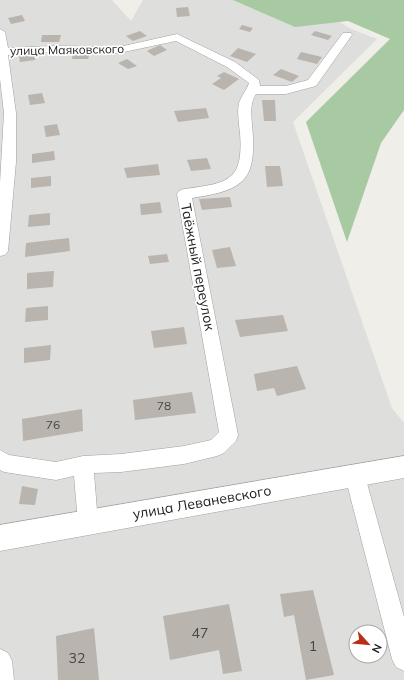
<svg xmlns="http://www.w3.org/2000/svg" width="404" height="680" viewBox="0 0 404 680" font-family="Mulish,sans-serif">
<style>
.residential{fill:#dededd;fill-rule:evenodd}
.forest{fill:#a8caa2}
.building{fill:#b9b4ae}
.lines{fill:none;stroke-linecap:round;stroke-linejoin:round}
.minor-casing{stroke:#a1a1a1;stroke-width:1}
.tertiary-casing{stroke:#a1a1a1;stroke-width:1}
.minor{fill:#fff;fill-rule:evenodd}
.tertiary{fill:#fff;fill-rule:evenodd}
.labels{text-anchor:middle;stroke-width:3.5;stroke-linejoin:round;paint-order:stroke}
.far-street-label{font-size:12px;fill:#202020;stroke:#fff}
.number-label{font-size:12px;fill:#464544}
.street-label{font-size:14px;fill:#202020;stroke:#fff}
.near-number-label{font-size:14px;fill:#464544}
</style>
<rect width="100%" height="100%" fill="#f0eee8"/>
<path class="residential" d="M0 0H112L131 21 143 0H280L320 9 349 28 377 39 293 122 392 408 404 423V680H0ZM356 632H380V656H356Z"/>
<path class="forest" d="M233 0H404V110L381 143 347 242 306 122 390 39 348 21 295 27Z"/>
<g class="building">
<path d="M188 7 190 16 177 17 176 8Z"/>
<path d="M22 15 25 21 11 24 8 18Z"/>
<path d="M242 25 253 28 250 32 239 29Z"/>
<path d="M140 31 147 36 133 41 126 36Z"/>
<path d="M315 31 332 36 328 40 311 35Z"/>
<path d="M42 35H61L59 42H41Z"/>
<path d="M160 45 167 50 154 56 147 51Z"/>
<path d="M238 48 256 54 247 62 230 56Z"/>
<path d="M73 52H90L88 59H72Z"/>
<path d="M301 52 322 57 317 64 297 59Z"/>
<path d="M34 54 35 60 20 62 19 56Z"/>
<path d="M127 59 137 66 128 69 118 63Z"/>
<path d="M281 69 299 76 292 82 273 75Z"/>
<path d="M224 72 239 79 224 90 212 84 221 78 217 76Z"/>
<path d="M42 93 45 103 30 105 28 95Z"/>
<path d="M262 100H275L276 121H264Z"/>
<path d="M206 108 209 118 178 122 174 111Z"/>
<path d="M57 124 60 135 46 137 44 126Z"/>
<path d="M54 151 55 160 32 163V154Z"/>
<path d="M207 158 211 169 191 171 187 160Z"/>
<path d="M158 164 160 175 127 178 124 168Z"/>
<path d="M265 166H280L283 186 267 187Z"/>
<path d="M51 176V186L31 188V178Z"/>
<path d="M230 197 232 207 202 210 199 199Z"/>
<path d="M160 202 162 213 141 215 140 204Z"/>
<path d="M50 213V225L28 227 29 215Z"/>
<path d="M69 238 70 251 25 257 26 243Z"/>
<path d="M230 247 236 266 217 268 212 250Z"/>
<path d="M167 254 169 262 150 264 148 256Z"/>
<path d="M54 271 53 287 27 289V273Z"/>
<path d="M48 306V320L25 322 26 308Z"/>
<path d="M283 315 288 331 240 337 235 320Z"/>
<path d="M184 327 187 344 154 348 151 331Z"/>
<path d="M51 345 50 360 24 363V348Z"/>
<path d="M297 366 306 389 277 396 274 388 257 391 254 374Z"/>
<path d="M192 392 196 413 135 420 133 400Z"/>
<path d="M82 409 83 431 23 441 22 419Z"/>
<path d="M22 486 38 489 35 505 19 504Z"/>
<path d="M313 590 334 675 306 680 294 615 284 617 280 594Z"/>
<path d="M229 604 242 671 223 674 219 650 170 660 163 616Z"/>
<path d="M94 628 99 680H58L56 636Z"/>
</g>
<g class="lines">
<defs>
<g id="minor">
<path d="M0 29 5 32 8 48 54 46 119 47 177 34 235 62 259 80 260 86H286L308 80 343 33H351L352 35 316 86 286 94H256C250 103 251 113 252 124 257 179 247 190 192 198L238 435 236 441 224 453 217 456 184 464 121 472 94 473 98 523 95 530 88 533 81 530 78 523 74 476 56 480 4 472 0 470V450L9 455 56 462 83 456 121 454 184 446 211 440 219 432 177 194 179 191 184 189C226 183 244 183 240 133 239 124 237 112 239 103 241 96 247 90 249 83L227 67 176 41 119 53 54 52 8 55 16 113V162L8 251 5 255 0 256V183L4 113 0 79Z"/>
<path d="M355 467 362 470 365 476 404 617V671L396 667 392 659 345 476 348 470Z"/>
<path d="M0 649 8 653 12 661 14 680H0Z"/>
</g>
<path id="tertiary" d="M404 456V478L0 551V525Z"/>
</defs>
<use href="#minor" class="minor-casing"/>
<use href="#tertiary" class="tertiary-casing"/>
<use href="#minor" class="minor"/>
<use href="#tertiary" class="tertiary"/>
</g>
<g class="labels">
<g class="far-street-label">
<text transform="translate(67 50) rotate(-1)" y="4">улица Маяковского</text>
</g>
<g class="number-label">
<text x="164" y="410">78</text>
<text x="53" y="429">76</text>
</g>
<g class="street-label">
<text transform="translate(198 267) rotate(79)" y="5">Таёжный переулок</text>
<text transform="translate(202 502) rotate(-10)" y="5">улица Леваневского</text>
</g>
<g class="near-number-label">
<text x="200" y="638">47</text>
<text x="313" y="651">1</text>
<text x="77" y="663">32</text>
</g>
</g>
<g transform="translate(368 644) rotate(117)"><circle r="19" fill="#ffffff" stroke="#a6a6a6"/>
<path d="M0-3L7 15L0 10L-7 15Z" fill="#b72f19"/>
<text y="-6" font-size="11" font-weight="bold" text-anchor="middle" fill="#202020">N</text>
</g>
</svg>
